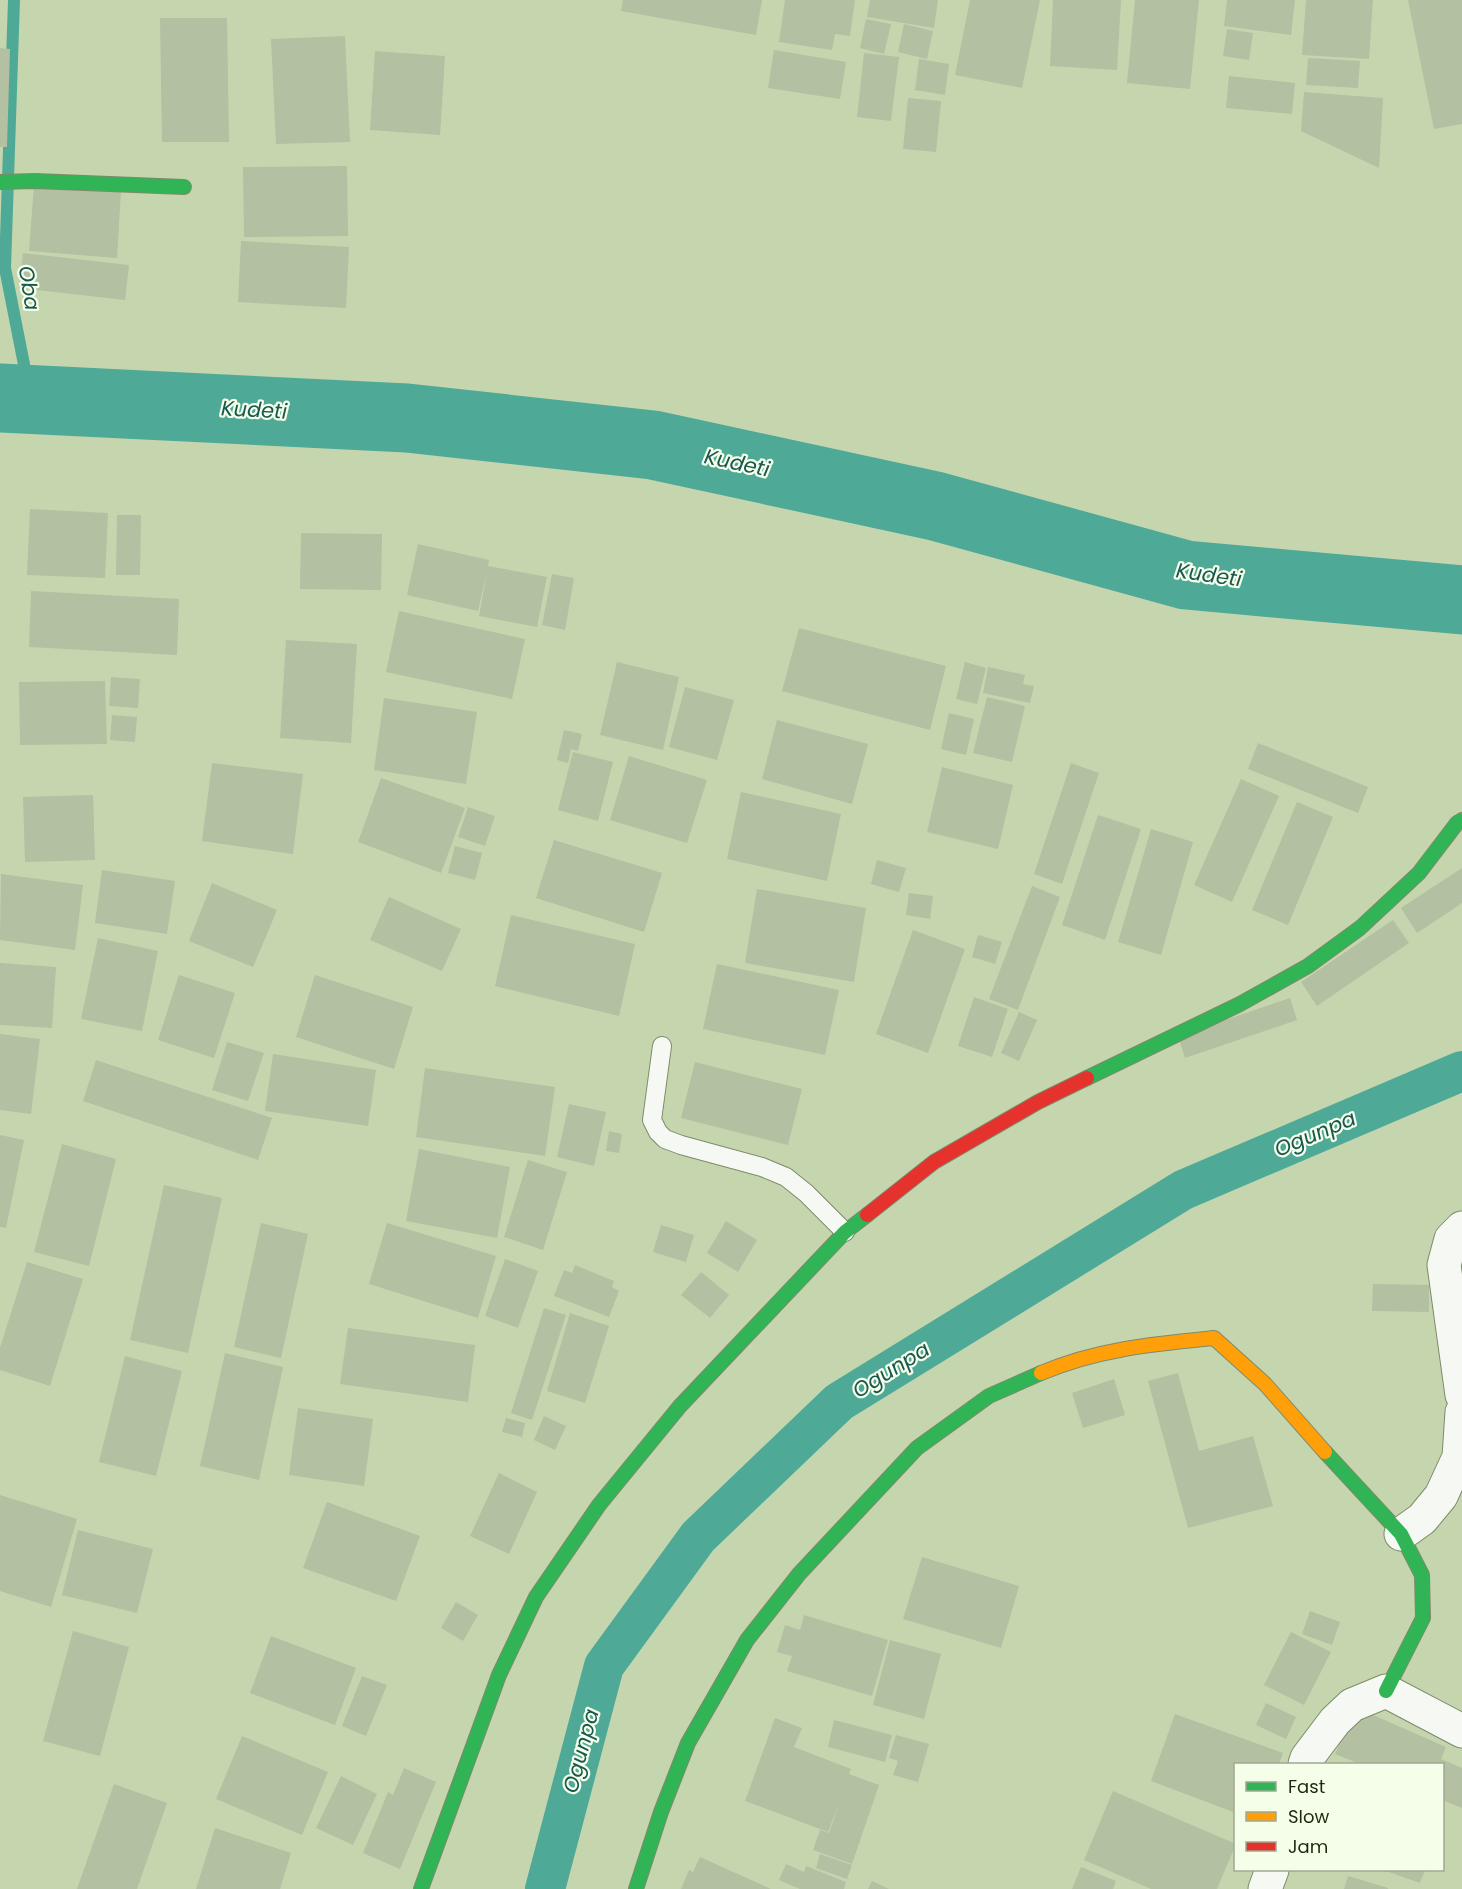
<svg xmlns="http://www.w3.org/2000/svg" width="1462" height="1889" viewBox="0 0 1462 1889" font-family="Poppins,sans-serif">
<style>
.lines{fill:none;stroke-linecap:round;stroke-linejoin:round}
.stream{stroke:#4fa997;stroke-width:12}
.canal{stroke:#4fa997;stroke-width:40}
.river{stroke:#4fa997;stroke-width:69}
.building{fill:#b3c0a1}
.lane-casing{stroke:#7d8a6b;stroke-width:20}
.street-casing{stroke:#7d8a6b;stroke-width:35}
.fast-casing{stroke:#7d8a6b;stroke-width:16}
.slow-casing{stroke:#7d8a6b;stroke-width:16}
.jam-casing{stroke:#7d8a6b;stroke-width:16}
.lane{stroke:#f6f9f3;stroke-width:18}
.street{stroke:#f6f9f3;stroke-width:33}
.fast{stroke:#30b455;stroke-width:14}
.slow{stroke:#ff9f0a;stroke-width:14}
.jam{stroke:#e5322d;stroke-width:14}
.labels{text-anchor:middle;stroke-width:4.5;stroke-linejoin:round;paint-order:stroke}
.water-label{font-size:21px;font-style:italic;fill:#1a5752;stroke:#f5fee9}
</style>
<rect width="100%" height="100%" fill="#c5d6af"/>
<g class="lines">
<path class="stream" d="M14 0 5 268 31 400"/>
<path class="canal" d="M545 1889 604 1666 698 1537 839 1402 1183 1190 1462 1071"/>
<path class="river" d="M0 398 407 418 653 445 935 506 1186 575 1462 600"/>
</g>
<g class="building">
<path d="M623 0H762L756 35 621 11Z"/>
<path d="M785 0H855L850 36 835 34 832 50 779 42Z"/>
<path d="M870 0H938L934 28 867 17Z"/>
<path d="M970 0H1040L1022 88 955 75Z"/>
<path d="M1053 0H1121L1117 70 1050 66Z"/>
<path d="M1135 0H1199L1190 89 1127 83Z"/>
<path d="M1227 0H1295L1291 35 1224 26Z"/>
<path d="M1306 0H1373L1369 59 1302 55Z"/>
<path d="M1408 0H1462V124L1434 129Z"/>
<path d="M160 18H227L229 142H162Z"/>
<path d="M866 19 891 24 884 54 860 48Z"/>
<path d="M904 24 933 31 927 59 898 52Z"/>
<path d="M1227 29 1253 33 1249 60 1223 56Z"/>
<path d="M345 36 350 142 276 144 271 39Z"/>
<path d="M0 48 10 49 7 147H0Z"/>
<path d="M774 50 846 62 840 99 768 88Z"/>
<path d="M375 51 445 56 440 135 370 130Z"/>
<path d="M864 53 899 57 891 121 857 117Z"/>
<path d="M1308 58 1360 61 1358 88 1306 85Z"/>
<path d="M919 59 949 64 945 95 915 90Z"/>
<path d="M1229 76 1295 83 1292 114 1226 108Z"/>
<path d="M1304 92 1383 98 1379 168 1301 131Z"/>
<path d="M908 98 941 101 936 152 903 149Z"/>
<path d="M347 166 348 236 244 237 243 167Z"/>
<path d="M34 185 121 191 117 258 29 251Z"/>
<path d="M241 241 349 247 346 308 238 302Z"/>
<path d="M23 253 129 265 125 300 19 288Z"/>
<path d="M30 509 108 513 105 578 27 575Z"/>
<path d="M117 515H141L140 575H116Z"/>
<path d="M301 533 382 534 381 590 300 589Z"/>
<path d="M418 544 489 560 488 566 547 577 537 627 479 616 487 572 478 611 407 595Z"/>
<path d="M552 574 574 578 565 630 542 625Z"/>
<path d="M31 591 179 599 177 655 29 647Z"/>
<path d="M399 611 525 639 512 699 386 672Z"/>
<path d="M799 628 946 666 930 730 782 691Z"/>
<path d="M286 640 357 644 351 743 280 738Z"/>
<path d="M617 662 679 677 663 750 600 735Z"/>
<path d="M965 662 986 668 977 704 956 699Z"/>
<path d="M988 667 1025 675 1023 684 1034 686 1030 703 983 693Z"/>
<path d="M111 677 140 679 138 708 109 706Z"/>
<path d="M105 681 107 744 20 745 19 682Z"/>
<path d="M685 687 734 700 717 760 669 747Z"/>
<path d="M987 697 1025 706 1012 762 973 753Z"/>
<path d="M384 698 477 712 466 784 374 770Z"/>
<path d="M949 713 974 719 966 755 941 749Z"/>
<path d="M112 715 137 717 135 742 110 740Z"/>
<path d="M777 720 868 744 852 804 762 779Z"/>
<path d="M564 730 582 734 578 751 571 749 568 763 557 760Z"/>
<path d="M1258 743 1368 787 1358 813 1248 769Z"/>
<path d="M573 752 613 762 598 821 558 810Z"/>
<path d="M629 756 707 780 687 843 610 820Z"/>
<path d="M212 763 303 774 293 854 202 841Z"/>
<path d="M1071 763 1099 773 1062 884 1034 874Z"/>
<path d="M942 767 1013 785 998 849 927 832Z"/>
<path d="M381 778 465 808 441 873 358 842Z"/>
<path d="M1241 779 1279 796 1232 902 1194 885Z"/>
<path d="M741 792 841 814 827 881 727 859Z"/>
<path d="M93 795 95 860 25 862 23 797Z"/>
<path d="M1297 802 1333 817 1288 925 1252 910Z"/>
<path d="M468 807 495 816 485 846 458 837Z"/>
<path d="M1098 815 1141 829 1105 940 1062 925Z"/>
<path d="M1151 829 1193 842 1161 955 1118 942Z"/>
<path d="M554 840 662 873 644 932 536 898Z"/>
<path d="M455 846 482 853 475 880 448 873Z"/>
<path d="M877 860 906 868 899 892 871 884Z"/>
<path d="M1462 868V903L1417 933 1401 908Z"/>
<path d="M102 870 175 881 167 934 95 923Z"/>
<path d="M1 874 83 885 75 950 0 940Z"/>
<path d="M212 883 277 910 253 967 189 941Z"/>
<path d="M1032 886 1060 897 1018 1010 989 999Z"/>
<path d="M757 889 866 908 854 982 745 963Z"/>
<path d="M909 893 933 896 930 919 906 915Z"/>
<path d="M389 897 461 929 442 971 370 940Z"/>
<path d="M511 915 635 944 619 1016 495 986Z"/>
<path d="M1393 920 1409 943 1317 1006 1301 982Z"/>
<path d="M913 930 965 949 928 1053 876 1034Z"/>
<path d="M978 935 1002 942 995 964 972 957Z"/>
<path d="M98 938 158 951 142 1031 81 1019Z"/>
<path d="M0 963 56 967 52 1028 0 1025Z"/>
<path d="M717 964 839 990 825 1055 703 1029Z"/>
<path d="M179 975 235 993 214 1058 158 1040Z"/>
<path d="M315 975 413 1007 394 1069 296 1037Z"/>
<path d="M974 997 1008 1009 992 1057 958 1046Z"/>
<path d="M1290 998 1297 1020 1185 1058 1178 1036Z"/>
<path d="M1019 1012 1037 1020 1019 1061 1001 1053Z"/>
<path d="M0 1034 40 1039 31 1114 0 1110Z"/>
<path d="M227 1042 264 1053 248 1101 212 1090Z"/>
<path d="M273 1054 376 1070 368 1126 265 1111Z"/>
<path d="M96 1060 272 1118 258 1160 83 1101Z"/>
<path d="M695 1062 802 1089 788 1145 681 1118Z"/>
<path d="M425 1068 555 1087 545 1156 416 1137Z"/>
<path d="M569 1104 606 1112 594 1166 557 1157Z"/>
<path d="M609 1131 622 1134 619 1153 606 1151Z"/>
<path d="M0 1135 24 1140 6 1228 0 1227Z"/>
<path d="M62 1144 116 1159 89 1266 34 1252Z"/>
<path d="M419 1149 510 1167 497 1238 406 1221Z"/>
<path d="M528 1160 567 1172 543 1250 504 1237Z"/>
<path d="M164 1185 222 1198 188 1353 130 1340Z"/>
<path d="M726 1221 757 1240 738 1272 707 1253Z"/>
<path d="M261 1223 308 1234 281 1358 234 1347Z"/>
<path d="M387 1223 496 1256 478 1318 369 1284Z"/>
<path d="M661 1225 694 1235 686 1262 653 1252Z"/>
<path d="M505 1259 538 1271 518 1328 485 1316Z"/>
<path d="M27 1262 83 1279 50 1386 0 1370V1348Z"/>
<path d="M575 1265 614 1281 612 1287 619 1291 609 1317 554 1296 564 1270 572 1273Z"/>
<path d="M701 1272 729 1295 710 1318 681 1295Z"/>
<path d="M1373 1284 1429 1285V1312L1372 1311Z"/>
<path d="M544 1308 566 1315 532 1420 511 1413Z"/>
<path d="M570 1313 609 1326 585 1403 547 1391Z"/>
<path d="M348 1328 475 1345 468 1402 340 1384Z"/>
<path d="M225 1353 283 1367 259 1480 200 1466Z"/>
<path d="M125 1356 182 1371 156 1476 99 1462Z"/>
<path d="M1178 1373 1199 1451 1253 1436 1273 1506 1188 1528 1148 1381Z"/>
<path d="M1114 1379 1125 1415 1083 1428 1072 1393Z"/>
<path d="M298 1408 373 1419 364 1486 289 1475Z"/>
<path d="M544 1416 566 1426 555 1450 534 1440Z"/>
<path d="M506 1418 525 1423 522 1437 502 1432Z"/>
<path d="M499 1473 537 1492 509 1554 470 1536Z"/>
<path d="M0 1495 77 1519 51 1607 0 1591Z"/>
<path d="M327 1502 420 1536 396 1601 303 1568Z"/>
<path d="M78 1530 153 1549 137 1613 62 1595Z"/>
<path d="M922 1557 1019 1586 1001 1648 903 1619Z"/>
<path d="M456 1602 478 1615 463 1641 441 1628Z"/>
<path d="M1310 1611 1340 1622 1332 1645 1302 1634Z"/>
<path d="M804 1615 888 1640 872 1696 787 1671 792 1656 777 1652 785 1625 800 1630Z"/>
<path d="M73 1631 129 1647 100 1756 43 1741Z"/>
<path d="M1291 1632 1331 1652 1304 1705 1264 1685Z"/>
<path d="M271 1636 356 1668 335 1725 250 1693Z"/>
<path d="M890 1640 941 1654 924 1719 873 1705Z"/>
<path d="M362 1676 387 1685 366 1736 342 1726Z"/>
<path d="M1266 1703 1296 1717 1286 1739 1256 1725Z"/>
<path d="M1355 1707 1446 1747 1441 1759 1462 1768V1808L1442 1800V1764H1360L1335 1754Z"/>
<path d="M1175 1714 1283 1753 1279 1764H1236V1813L1151 1781Z"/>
<path d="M775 1718 802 1728 794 1747 851 1769 849 1774 879 1785 852 1864 813 1850 820 1830 829 1833 840 1801 828 1832 745 1801Z"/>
<path d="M834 1720 892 1735 885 1762 828 1747Z"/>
<path d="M896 1735 929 1744 918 1782 893 1775 898 1761 889 1758Z"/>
<path d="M242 1736 328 1772 302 1835 216 1799Z"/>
<path d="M404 1768 436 1782 400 1869 363 1853 388 1792 393 1795Z"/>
<path d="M341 1776 377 1794 353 1845 316 1828Z"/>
<path d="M114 1784 167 1803 137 1889H77Z"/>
<path d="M1113 1791 1236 1844 1217 1889H1151L1084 1860Z"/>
<path d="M215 1828 291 1853 280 1889H196Z"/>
<path d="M820 1854 852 1865 847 1879 816 1868Z"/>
<path d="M700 1857 771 1889H681L689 1870 693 1872Z"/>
<path d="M786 1864 804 1872 806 1866 846 1882 844 1889H800L779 1880Z"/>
<path d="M1081 1867 1116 1881 1113 1889H1072Z"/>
<path d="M1383 1870H1425L1420 1883Z"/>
<path d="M1348 1876 1388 1888V1889H1344Z"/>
<path d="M872 1881 889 1889H868Z"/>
</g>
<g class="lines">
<defs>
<path id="lane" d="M662 1046 652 1120 658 1132 665 1139 681 1145 762 1167 786 1177 806 1193 845 1232"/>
<g id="street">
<path d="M1462 1228 1451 1239 1444 1265 1462 1395"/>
<path d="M1401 1534 1422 1519 1441 1496 1459 1457 1462 1412"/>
<path d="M1305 1764 1307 1758 1335 1721 1352 1705 1386 1691 1462 1731"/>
<path d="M1265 1889 1272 1870"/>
</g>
<g id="fast">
<path d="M0 182 35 181 184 187"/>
<path d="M1087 1078 1240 1004 1308 966 1360 928 1419 873 1457 823 1462 820"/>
<path d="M1325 1452 1401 1534 1422 1575 1423 1618 1386 1691"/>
<path d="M421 1889 499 1675 536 1597 599 1505 680 1406 845 1232 867 1215"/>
<path d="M636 1889 661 1812 688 1743 747 1640 799 1574 917 1448 989 1396 1041 1373"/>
</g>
<path id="slow" d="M1041 1373C1097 1349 1154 1344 1214 1338L1265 1384 1325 1452"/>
<path id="jam" d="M867 1215 934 1162 1038 1102 1087 1078"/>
</defs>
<use href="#lane" class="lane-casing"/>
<use href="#street" class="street-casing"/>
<use href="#fast" class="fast-casing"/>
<use href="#slow" class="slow-casing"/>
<use href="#jam" class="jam-casing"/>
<use href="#lane" class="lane"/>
<use href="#street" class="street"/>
<use href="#fast" class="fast"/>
<use href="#slow" class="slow"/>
<use href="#jam" class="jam"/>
</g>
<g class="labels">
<g class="water-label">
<text transform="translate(29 288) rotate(81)" y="7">Oba</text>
<text transform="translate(254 410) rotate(3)" y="7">Kudeti</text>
<text transform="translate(737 463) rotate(12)" y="7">Kudeti</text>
<text transform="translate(1209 575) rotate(8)" y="7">Kudeti</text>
<text transform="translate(1315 1134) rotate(-23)" y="7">Ogunpa</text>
<text transform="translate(891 1370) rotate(-32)" y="7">Ogunpa</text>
<text transform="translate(581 1751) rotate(-75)" y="7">Ogunpa</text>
</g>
</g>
<rect x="1234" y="1763" width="210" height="108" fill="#f5fee9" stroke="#9fa991" stroke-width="1.5"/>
<rect x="1246" y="1782" width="30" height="9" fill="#30b455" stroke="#9fa991" stroke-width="1.5"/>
<text x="1288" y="1793" font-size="18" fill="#1e290d">Fast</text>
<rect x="1246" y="1812" width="30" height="9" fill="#ff9f0a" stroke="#9fa991" stroke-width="1.5"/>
<text x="1288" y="1823" font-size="18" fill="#1e290d">Slow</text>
<rect x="1246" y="1842" width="30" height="9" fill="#e5322d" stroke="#9fa991" stroke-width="1.5"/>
<text x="1288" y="1853" font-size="18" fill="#1e290d">Jam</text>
</svg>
